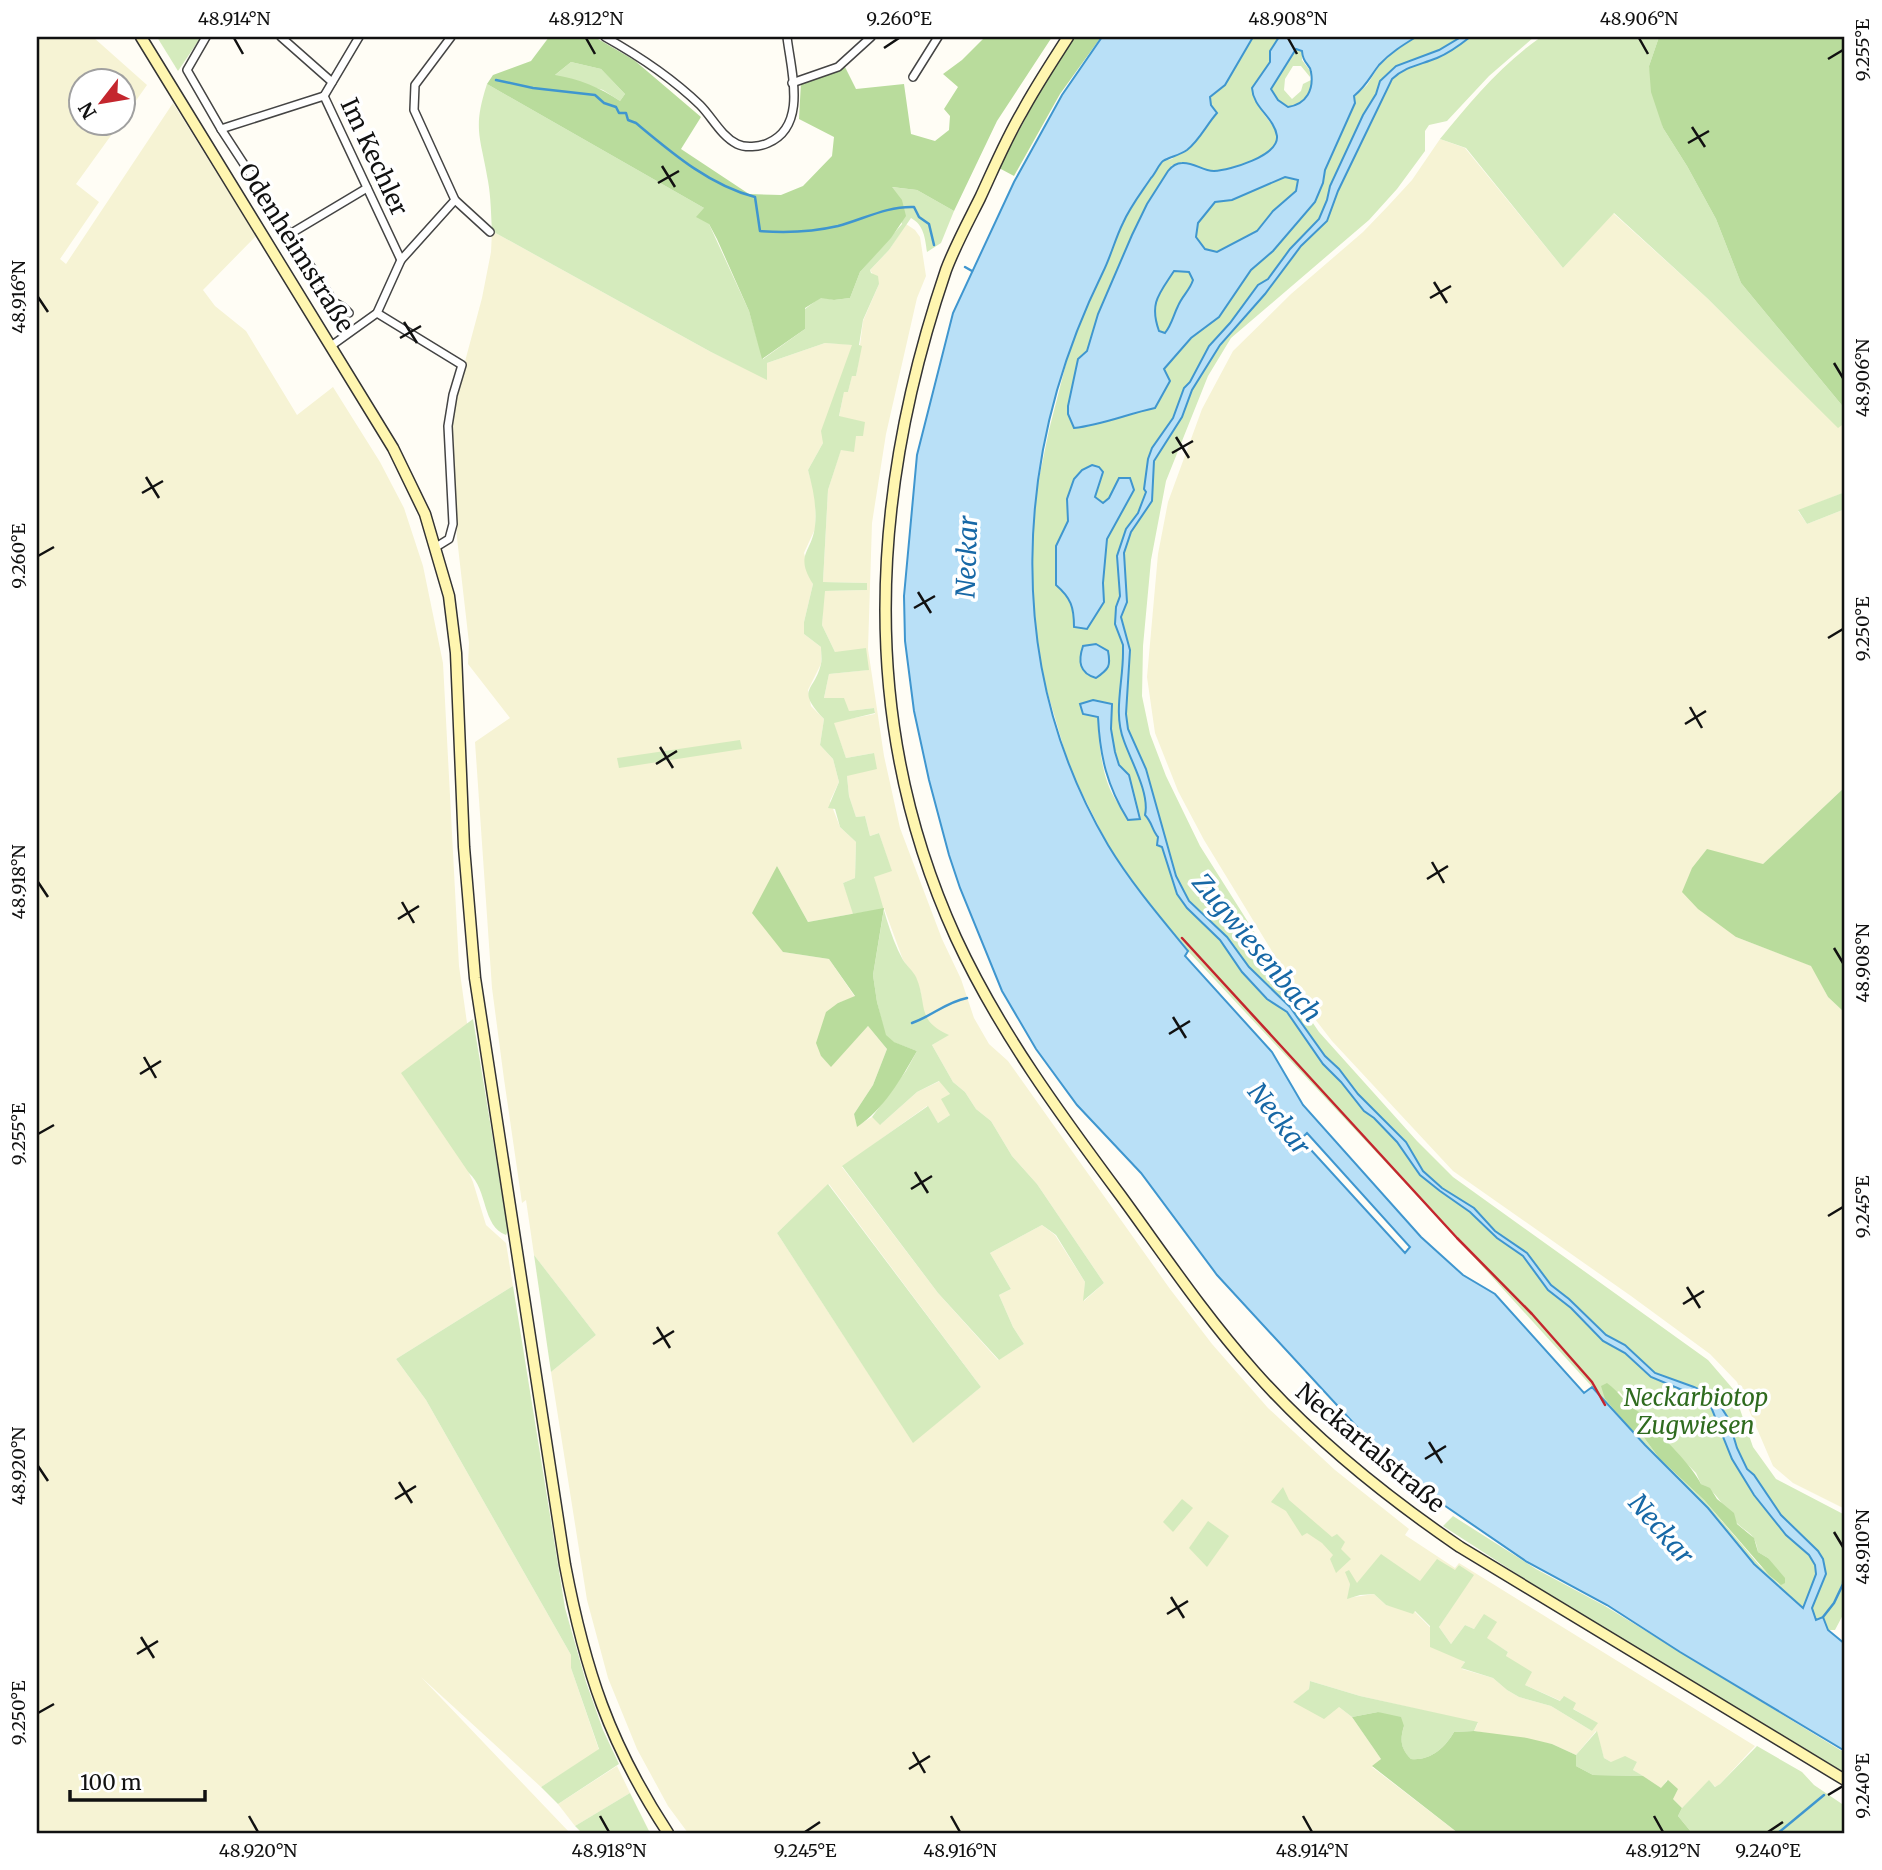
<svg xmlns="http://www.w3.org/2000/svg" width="1882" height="1870" viewBox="0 0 1882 1870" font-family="Merriweather,serif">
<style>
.farmland{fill:#f6f3d4;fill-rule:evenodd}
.green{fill:#d5ebbd;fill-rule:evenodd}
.forest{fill:#b9dc9c;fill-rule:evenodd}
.water{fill:#b9e0f7;stroke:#3f96cf;stroke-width:2;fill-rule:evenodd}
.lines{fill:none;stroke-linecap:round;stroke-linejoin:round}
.stream{stroke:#3f96cf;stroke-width:2.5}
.street-casing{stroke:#444;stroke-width:10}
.secondary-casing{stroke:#333;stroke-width:13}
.street{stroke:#fff;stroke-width:7}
.secondary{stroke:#fff6b0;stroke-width:10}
.rail{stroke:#c4262e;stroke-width:2.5}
.ticks{fill:none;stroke:#111;stroke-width:2.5}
.labels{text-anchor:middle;stroke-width:7;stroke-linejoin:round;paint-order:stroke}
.street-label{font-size:24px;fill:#111;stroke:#fff}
.park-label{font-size:24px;font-style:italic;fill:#2f6b1f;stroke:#fff}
.water-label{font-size:26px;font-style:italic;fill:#1768a6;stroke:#fff}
.neatline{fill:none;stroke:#111;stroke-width:2.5}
.ticks-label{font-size:18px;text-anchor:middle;fill:#111}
</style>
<rect width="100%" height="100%" fill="#fffdf5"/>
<g class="farmland">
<path d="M37 37H93L147 85 123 119 122 80H80V122L120 123 76 184 99 202 60 259 66 264 173 103 256 236 203 290 215 306 246 331 297 415 333 387 380 462 404 508 423 566 443 663 459 966 467 1023 468 1171 473 1182 486 1225 506 1243 513 1286 396 1359 426 1400 571 1655V1668L599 1750 541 1787 421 1677 570 1833H37Z"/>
<path d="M1440 139 1465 148 1563 268 1613 213 1707 298 1838 427 1845 423V492L1798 511 1807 524 1845 509V787L1763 864 1736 937 1812 966 1828 997 1845 1013V1509L1793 1483 1773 1466 1737 1382 1710 1354 1631 1296 1453 1171 1332 1041 1308 1010 1204 840 1178 791 1155 733 1147 677 1158 554 1168 502 1202 409 1233 351 1291 294 1363 232 1389 205 1412 180Z"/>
<path d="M906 224 915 230 920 237 926 276 917 298 886 434 872 523 868 649 884 756 900 828 942 939 961 979 974 1018 989 1044 1008 1061 1170 1289 1212 1344 1268 1408 1335 1470 1409 1529 1405 1535 1455 1568 1459 1563 1755 1746 1720 1784 1716 1787 1709 1781 1682 1808 1673 1799 1667 1780 1661 1789 1633 1770 1637 1762H1611L1604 1758 1596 1731 1576 1755 1552 1744 1474 1731 1478 1723 1360 1696 1310 1681 1309 1689 1294 1702 1339 1707 1352 1717 1381 1759 1372 1767 1458 1833H688L668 1806 637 1749 608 1678 587 1600 551 1372 596 1335 534 1255 526 1200 522 1203 504 1079 492 988 475 742 510 718 468 664 469 643 457 538 452 410 482 298 491 252 492 231 711 352 767 379V363L825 343 860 345 863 321 879 284 870 270 889 250ZM861 346 856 376 852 375 848 392 844 391 839 417 863 436H856L841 449 828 490 823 582 867 583V590L824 591 822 625 835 652 868 670 829 674 824 698 849 711 874 708 875 714 833 722 846 758 874 753 847 776 849 796 856 817 865 816 870 836 879 833 891 870 873 877 854 913 843 883 855 878 856 842 840 827 830 801 839 782 833 759 820 745 824 719 811 706 808 690 821 664V647L804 634V622L813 584 804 553 815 529 816 498 808 470 823 443ZM777 866 808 922 884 908 903 960 915 976 921 993 922 1011 935 1029 948 1035 932 1045 953 1082 965 1092 976 1109 991 1121 1012 1156 1037 1184 1104 1283 1084 1301 1085 1282 1055 1235 1042 1225 990 1253 1011 1289 999 1295 1013 1327 1024 1344 998 1360 938 1293 842 1167 927 1106 938 1123 950 1115V1094L940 1081 917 1092 881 1124 872 1117 857 1126 854 1114 873 1085 887 1049 868 1026 831 1066 821 1056 838 1003 855 997 829 959 783 952ZM829 1184 981 1387 913 1442 777 1233ZM1459 1565 1473 1575 1439 1627 1451 1644 1465 1625 1474 1629 1485 1614 1486 1638 1508 1652 1506 1656 1525 1685 1561 1701 1563 1697 1572 1708 1597 1723 1592 1731 1551 1706 1519 1697 1507 1690 1493 1678 1462 1669 1465 1663 1414 1611 1386 1605 1374 1594 1348 1598 1350 1584 1420 1581 1456 1570Z"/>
<path d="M617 1766 630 1793 575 1826 558 1804Z"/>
</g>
<g class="green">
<path d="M157 37H201L178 71Z"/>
<path d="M1253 37H1279L1270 51V62L1252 88C1254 95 1257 102 1260 108 1265 118 1275 125 1277 136 1280 156 1232 169 1216 171 1202 171 1186 167 1172 165L1147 204 1098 314 1087 351 1078 359 1126 414 1155 408 1170 381 1164 369 1191 338 1219 317 1251 270 1273 251 1315 202 1323 183 1325 170 1340 138 1354 97 1367 85 1379 66 1392 53 1416 37H1534L1489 76 1447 121 1429 125 1425 131V151L1397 189 1369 220 1231 338 1208 376 1166 481 1151 560 1143 646 1142 696 1150 734 1166 776 1200 846 1298 1001 1319 1032 1417 1141 1453 1177 1708 1360 1733 1389 1753 1447 1776 1479 1845 1515V1611L1835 1630H1827L1816 1621 1754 1564 1708 1508 1645 1445 1462 1244 1188 951 1141 893 1109 847 1070 769 1043 677 1036 633 1031 587 1035 498 1049 430 1069 352 1086 306 1104 269 1123 221 1163 161 1172 159 1216 113 1211 105 1210 97 1225 84ZM1102 472 1095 497 1103 503 1109 498 1119 478 1127 502 1107 539 1103 583 1104 602 1074 627C1074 607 1070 598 1056 585V546L1068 521ZM1112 704 1111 729 1115 752 1119 765 1129 775 1139 819C1133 814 1122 809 1117 802 1101 778 1099 744 1098 717ZM1619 1391 1646 1425 1656 1428 1663 1440 1696 1473 1701 1484C1720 1493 1725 1513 1739 1525 1743 1529 1749 1532 1752 1536 1756 1541 1757 1547 1758 1552L1768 1558 1780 1585 1760 1566 1704 1500 1659 1458 1642 1435 1631 1430 1605 1399Z"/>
<path d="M1541 37H1659L1649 66 1663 128 1687 166 1716 219 1741 283 1845 409V423L1838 428 1707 298 1614 213 1563 268 1466 148 1440 139C1470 102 1502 64 1541 37Z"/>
<path d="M1296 49 1302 51V60L1311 72 1310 77 1301 66H1293L1285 79 1284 90 1292 99 1301 91 1303 84 1311 80C1313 95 1303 105 1288 107L1278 100 1271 89Z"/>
<path d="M571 62 601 69 625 94 620 101 603 90 554 76Z"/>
<path d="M487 84 704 208 709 224 749 311 763 359 805 329V309L821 297 834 300 850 298 860 272 902 224 891 187 917 190 954 211 941 243 927 252C925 238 924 225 911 218L889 250 870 270 871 273 878 276 879 284 863 320 859 345 862 346 856 376H852L848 392H844L839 416 865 422 863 436H856L854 452 841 450 828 490 823 582 867 583V590L825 591 822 625 835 652 866 648 869 670 829 674 824 698H844L849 711 874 708 875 713 834 723 846 758 874 753 877 769 847 776 849 796 856 817 865 816 870 836 879 833 892 871 874 877C883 904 889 935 903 960 907 966 913 971 916 977 928 1004 915 1020 949 1035L932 1045 953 1082 965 1092 976 1109 991 1121 1012 1156 1037 1184 1104 1283 1083 1301 1085 1282 1056 1235 1042 1225 990 1253 1011 1289 999 1295 1013 1327 1024 1344 999 1360 938 1293 842 1166 928 1106 938 1123 950 1115 941 1099 950 1094 939 1081 917 1092 880 1125 872 1117 906 1071 917 1051 893 1042 885 1035 877 1002 873 975 884 909 853 914 843 883 855 878 856 842 840 827 835 809 828 808 839 782 833 759 820 745 824 719C795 688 814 693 821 664 822 660 821 652 821 647L804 634V622L813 584C794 554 812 553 815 526 817 506 813 489 808 470L823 443 821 431 852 345 825 343 767 363V380L711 352 492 231C491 215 491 198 488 181 481 137 472 130 487 84Z"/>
<path d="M1285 177 1298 180 1296 191 1273 211 1257 231 1217 252 1205 249 1196 237 1198 223 1215 202 1232 200Z"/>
<path d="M1174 271 1189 272 1194 280C1190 290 1182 296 1178 305 1173 315 1172 324 1166 333L1159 331C1149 303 1159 294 1174 271Z"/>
<path d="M1845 492V509L1807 524 1798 510Z"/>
<path d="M740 740 742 749 619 768 617 758Z"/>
<path d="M473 1019 508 1231 506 1235C482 1226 488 1190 469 1173L401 1073Z"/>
<path d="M828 1184 981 1387 913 1443 777 1233Z"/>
<path d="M534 1255 596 1335 551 1372Z"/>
<path d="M513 1286 565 1608 586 1682 603 1730 619 1764 558 1804 541 1787 599 1749 571 1668V1655L426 1400 396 1359Z"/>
<path d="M1283 1487 1289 1500 1332 1537 1337 1534 1345 1542 1341 1549 1351 1559 1336 1573 1330 1559 1333 1555 1322 1543 1307 1533 1302 1536 1286 1511 1271 1502Z"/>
<path d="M1182 1499 1193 1508 1173 1532 1163 1522Z"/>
<path d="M1453 1516 1536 1569 1605 1606 1845 1753V1773L1537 1587 1443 1526Z"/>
<path d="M1208 1521 1229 1536 1207 1567 1189 1548Z"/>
<path d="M1381 1554 1420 1581 1437 1559 1455 1570 1459 1565 1474 1575 1439 1627 1451 1644 1465 1625 1474 1629 1484 1614 1497 1622 1487 1638 1508 1652 1506 1656 1532 1672 1525 1685 1560 1701 1564 1696 1576 1703 1573 1709 1598 1723 1592 1731 1551 1706 1519 1697 1507 1690 1493 1678 1461 1668 1465 1662 1430 1647V1626L1415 1611 1413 1614 1386 1605 1374 1594 1360 1595 1347 1599 1350 1584 1345 1572 1349 1570 1357 1583Z"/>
<path d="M1310 1681 1360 1696 1478 1722 1474 1731 1454 1732C1445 1748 1430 1761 1411 1759 1400 1748 1400 1739 1404 1726L1378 1712 1352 1717 1339 1707 1324 1719 1293 1702 1309 1689Z"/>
<path d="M1597 1731 1604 1758 1611 1762 1625 1756 1637 1762 1633 1770 1643 1776 1593 1775 1576 1766V1755Z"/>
<path d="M1757 1746 1802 1772 1814 1785 1845 1806V1833H1692L1678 1816 1682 1808 1709 1780 1715 1787 1720 1784Z"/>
<path d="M630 1793 650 1833H582L575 1826Z"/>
</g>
<g class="forest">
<path d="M549 37H593L598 39 634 60 701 117 681 149 749 194 781 195 803 186 832 156 834 137 799 119 801 82 845 67 856 89 904 84 911 134 935 141 949 130 950 116 944 109 958 87 943 74 962 60 985 37H1052L997 121 954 211 917 190 892 187 902 200 906 216 891 238 860 272 850 298 834 300 821 298 805 308V329L762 359 749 311 717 239 709 224 696 217 704 208 487 84 493 75 531 61ZM571 62 601 69 625 94 620 101C599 87 579 79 555 75Z"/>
<path d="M1075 37H1101L1060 94 1014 176 999 168 1043 86Z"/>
<path d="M1659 37H1845V409L1741 283 1716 219 1687 166 1663 128 1651 92 1649 66Z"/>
<path d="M1845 787V1013L1828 997 1811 966 1736 937 1698 909 1682 892 1692 868 1707 849 1763 864Z"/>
<path d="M777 866 808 922 884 908 873 975 877 1002 886 1035 894 1042 917 1051C901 1079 884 1109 857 1127L854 1114 873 1085 887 1049 868 1026 831 1067 821 1056 816 1043 826 1012 838 1003 855 996 829 959 783 952 752 913Z"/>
<path d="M1607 1383C1620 1392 1628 1408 1643 1414L1646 1425C1659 1430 1695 1470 1701 1484L1710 1488 1717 1499 1734 1513 1737 1524 1754 1538 1758 1552 1768 1558 1785 1578V1583L1781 1585 1769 1575 1704 1500 1659 1458 1642 1435 1631 1430 1605 1399 1601 1386Z"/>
<path d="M1378 1712 1401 1717 1404 1726C1400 1739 1400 1748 1411 1759 1430 1761 1445 1748 1454 1732L1474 1731 1527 1738 1552 1744 1576 1755V1766L1593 1775 1643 1776 1661 1788 1668 1780 1678 1789 1673 1799 1682 1808 1678 1816 1692 1833H1458L1372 1766 1381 1759 1352 1717Z"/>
</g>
<g class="water">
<path d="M1102 37H1253L1225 85 1210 97 1211 105 1217 113C1207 124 1199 141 1187 150 1180 155 1170 157 1163 161 1159 164 1155 174 1151 178 1141 193 1130 207 1123 223 1115 239 1111 256 1103 272 1013 455 1003 666 1108 845 1131 883 1160 917 1188 951L1185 956 1272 1052 1303 1105 1421 1237 1463 1275 1495 1294 1584 1393 1592 1387 1645 1445 1708 1508 1754 1564 1803 1608 1816 1574 1815 1565 1809 1555 1786 1535 1754 1495 1732 1459 1711 1407 1694 1395 1651 1377 1625 1353 1603 1341 1571 1308 1548 1290 1523 1256 1497 1238 1470 1212 1440 1191 1420 1175 1397 1142 1374 1118 1364 1111 1341 1082 1323 1064 1287 1012 1267 999 1242 972 1220 940 1187 908 1177 894 1162 847 1157 845 1158 837C1152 830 1152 822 1145 815 1150 794 1131 761 1124 741 1113 713 1123 683 1123 653V645L1115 624 1116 607 1120 596 1117 556 1126 529 1138 513 1146 492 1144 489 1148 459 1152 448 1173 418 1184 388 1190 382 1209 346 1230 323 1258 285 1268 279 1290 249 1319 219 1327 200 1330 186 1363 115 1376 94 1380 81 1396 66 1439 50 1461 37H1470C1460 45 1449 53 1437 58 1420 65 1406 66 1392 79L1338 191 1327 221 1301 246 1265 294 1220 345 1192 390 1182 417 1154 461 1152 501 1131 532 1124 553 1127 602 1121 617 1130 650 1126 714 1128 729 1146 769 1176 876 1189 901 1227 937 1249 967 1290 1007 1325 1056 1339 1069 1358 1094 1406 1142 1423 1171 1442 1188 1474 1208 1495 1231 1527 1253 1551 1285 1569 1299 1606 1335 1625 1345 1655 1373 1694 1387 1710 1395 1719 1404 1728 1418 1737 1448 1747 1469 1754 1475 1781 1515 1818 1551 1823 1559 1826 1574 1812 1608 1816 1620 1823 1617 1828 1630 1845 1644V1751L1680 1652 1607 1605 1527 1562 1438 1501 1370 1441 1217 1275 1141 1173 1077 1105 1036 1049 1002 991 960 888 949 855 929 780 914 711 905 641 904 596 917 455 953 313 1014 182 1062 95ZM1307 1133 1410 1247 1405 1253 1301 1139Z"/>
<path d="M1279 37H1416C1403 45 1390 53 1379 65 1369 78 1367 85 1354 96L1355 103 1325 170 1323 183 1315 202 1273 251 1251 270 1219 317 1191 338 1164 369 1170 381 1155 408C1127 414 1102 425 1074 428L1068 414V406L1078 359 1087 351 1098 314 1132 235 1147 204 1168 171C1172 166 1176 163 1182 163 1194 162 1202 171 1214 171 1230 170 1279 156 1277 136 1274 117 1253 108 1252 88L1270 62V51ZM1296 49 1302 51C1303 65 1310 63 1311 72 1314 89 1307 104 1288 107L1278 100 1271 89ZM1285 177 1298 180 1296 191 1273 211 1257 231 1217 252 1205 249 1196 237 1198 223 1215 202 1232 200ZM1174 271 1189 272 1193 280C1190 290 1182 296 1178 306 1173 316 1172 324 1165 333L1159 331C1149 303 1159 294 1174 271Z"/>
<path d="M1092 465 1099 467 1103 472 1095 497 1103 503 1109 498 1119 478H1130L1134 490 1107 539 1103 583 1104 602 1087 629 1074 627C1074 607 1071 598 1056 585V546L1068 521 1067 499 1074 479 1082 470Z"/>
<path d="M1096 644 1108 651C1111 666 1109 669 1096 678 1079 673 1078 661 1083 646Z"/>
<path d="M1093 700 1112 704 1111 729 1115 752 1119 765 1129 775 1140 819 1128 820C1107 786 1100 757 1098 717L1083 714 1080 704Z"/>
</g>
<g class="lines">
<g class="stream">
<path d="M496 80 533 88 595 95 604 103 616 107 619 113H626L628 120 636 123C672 153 709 185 755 197L760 231C787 233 812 232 838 226 864 219 887 206 914 207L919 217 929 224 934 245"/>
<path d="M965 267 972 271"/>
<path d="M912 1023C932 1016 946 1002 967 998"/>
<path d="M1823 1617 1834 1603 1843 1584 1845 1554"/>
<path d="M1778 1833 1824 1795"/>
</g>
<defs>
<g id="street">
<path d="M206 37 187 70 221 129 334 302 343 307 349 313"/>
<path d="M281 37 332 82"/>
<path d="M451 37 415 85 414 110 455 200 490 232"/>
<path d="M605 37C639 56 672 78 700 105 712 117 721 136 737 144 745 148 759 147 768 143 808 126 791 71 787 37"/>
<path d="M913 77 938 37"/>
<path d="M792 83 838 67 871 37"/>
<path d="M324 96 401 260"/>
<path d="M324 96 359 37"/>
<path d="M221 129 324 96"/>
<path d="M290 234 367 188"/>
<path d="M377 313 462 365 453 395 448 426 453 524 449 539 436 547"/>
<path d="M331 346 377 313 401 260 455 200"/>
</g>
<g id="secondary">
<path d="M141 37 393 448 425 514 449 596 456 653 464 847 475 978 565 1565C585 1670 609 1743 668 1833"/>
<path d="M1068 37C1052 62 1036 86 1022 112 1006 139 993 170 980 198 968 222 955 246 946 270 871 491 857 721 956 938 999 1031 1060 1114 1121 1196 1164 1255 1205 1316 1254 1371 1314 1439 1385 1496 1460 1547L1845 1780"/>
</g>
</defs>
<use href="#street" class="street-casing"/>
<use href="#secondary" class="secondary-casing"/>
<use href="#street" class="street"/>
<use href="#secondary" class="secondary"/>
<path class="rail" d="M1182 938 1457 1238 1532 1314 1592 1382 1605 1405"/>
</g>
<path class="ticks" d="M234 38 243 54M586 38 595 54M1288 38 1297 54M1639 38 1648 54M884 48 899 38M1828 59 1843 50M1692 127 1705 147M1688 143 1709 131M662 166 675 187M658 183 679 171M1434 282 1447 303M38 297 48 312M1430 298 1451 286M404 322 417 343M400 338 421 326M1834 363 1843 378M1176 437 1189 458M1172 453 1193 441M146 477 159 498M142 493 163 481M38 556 54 547M918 592 931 613M914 608 935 596M1828 638 1843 629M1690 707 1702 728M1685 724 1706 711M660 747 673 768M656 764 677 751M1432 862 1444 883M1427 879 1448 866M38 882 48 897M402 902 414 923M398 919 419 906M1834 948 1843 963M1173 1017 1186 1038M1169 1034 1190 1021M144 1057 156 1078M140 1074 161 1061M38 1134 54 1125M915 1172 928 1193M911 1189 932 1176M1828 1216 1843 1207M1687 1287 1700 1308M1683 1304 1704 1291M657 1327 670 1348M653 1344 674 1331M1429 1442 1442 1463M1425 1459 1446 1446M38 1466 48 1481M399 1482 412 1503M395 1499 416 1486M1834 1532 1843 1547M1171 1597 1184 1618M1167 1614 1188 1601M141 1637 154 1658M137 1654 158 1641M38 1713 54 1704M913 1752 925 1773M909 1769 930 1756M1828 1795 1843 1786M249 1816 258 1832M600 1816 609 1832M951 1816 960 1832M1303 1816 1312 1832M1654 1816 1663 1832M805 1832 820 1822M1768 1832 1783 1822"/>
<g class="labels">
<g class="street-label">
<text transform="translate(374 157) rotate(65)" y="8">Im Kechler</text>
<text transform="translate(296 248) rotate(58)" y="8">Odenheimstraße</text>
<text transform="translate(1370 1448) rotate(40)" y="8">Neckartalstraße</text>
</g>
<g class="park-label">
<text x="1696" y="1406">Neckarbiotop<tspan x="1696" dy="28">Zugwiesen</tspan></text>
</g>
<g class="water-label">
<text transform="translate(967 557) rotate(-88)" y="9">Neckar</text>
<text transform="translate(1257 948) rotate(50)" y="9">Zugwiesenbach</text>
<text transform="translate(1279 1119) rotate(52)" y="9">Neckar</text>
<text transform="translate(1661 1529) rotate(49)" y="9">Neckar</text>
</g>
</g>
<rect width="1882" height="1870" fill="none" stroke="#ffffff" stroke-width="77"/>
<g transform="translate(102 102) rotate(239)"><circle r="33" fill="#ffffff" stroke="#a0a0a0" stroke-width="2"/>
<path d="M0-5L12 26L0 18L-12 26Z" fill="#c4262e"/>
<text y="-10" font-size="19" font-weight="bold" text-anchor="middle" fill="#111111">N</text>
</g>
<path d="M70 1790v10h135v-10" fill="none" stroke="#111111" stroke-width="3.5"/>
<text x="80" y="1790" font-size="21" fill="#111111" stroke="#ffffff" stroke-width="5" paint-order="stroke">100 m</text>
<rect x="38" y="38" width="1805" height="1794" class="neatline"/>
<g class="ticks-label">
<text x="234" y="25">48.914°N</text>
<text x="586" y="25">48.912°N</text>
<text x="899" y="25">9.260°E</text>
<text x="1288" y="25">48.908°N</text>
<text x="1639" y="25">48.906°N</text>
<text transform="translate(1863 50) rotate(-90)" y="6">9.255°E</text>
<text transform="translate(19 297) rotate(-90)" y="6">48.916°N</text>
<text transform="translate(1863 378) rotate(-90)" y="6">48.906°N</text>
<text transform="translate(19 556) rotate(-90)" y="6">9.260°E</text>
<text transform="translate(1863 629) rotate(-90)" y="6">9.250°E</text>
<text transform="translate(19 882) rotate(-90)" y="6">48.918°N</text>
<text transform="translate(1863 963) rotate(-90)" y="6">48.908°N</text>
<text transform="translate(19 1134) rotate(-90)" y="6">9.255°E</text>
<text transform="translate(1863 1207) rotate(-90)" y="6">9.245°E</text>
<text transform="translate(19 1466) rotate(-90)" y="6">48.920°N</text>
<text transform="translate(1863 1547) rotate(-90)" y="6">48.910°N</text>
<text transform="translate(19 1713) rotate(-90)" y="6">9.250°E</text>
<text transform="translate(1863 1786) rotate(-90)" y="6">9.240°E</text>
<text x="258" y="1857">48.920°N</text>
<text x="609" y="1857">48.918°N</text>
<text x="805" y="1857">9.245°E</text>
<text x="960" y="1857">48.916°N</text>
<text x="1312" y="1857">48.914°N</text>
<text x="1663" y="1857">48.912°N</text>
<text x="1768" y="1857">9.240°E</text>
</g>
</svg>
